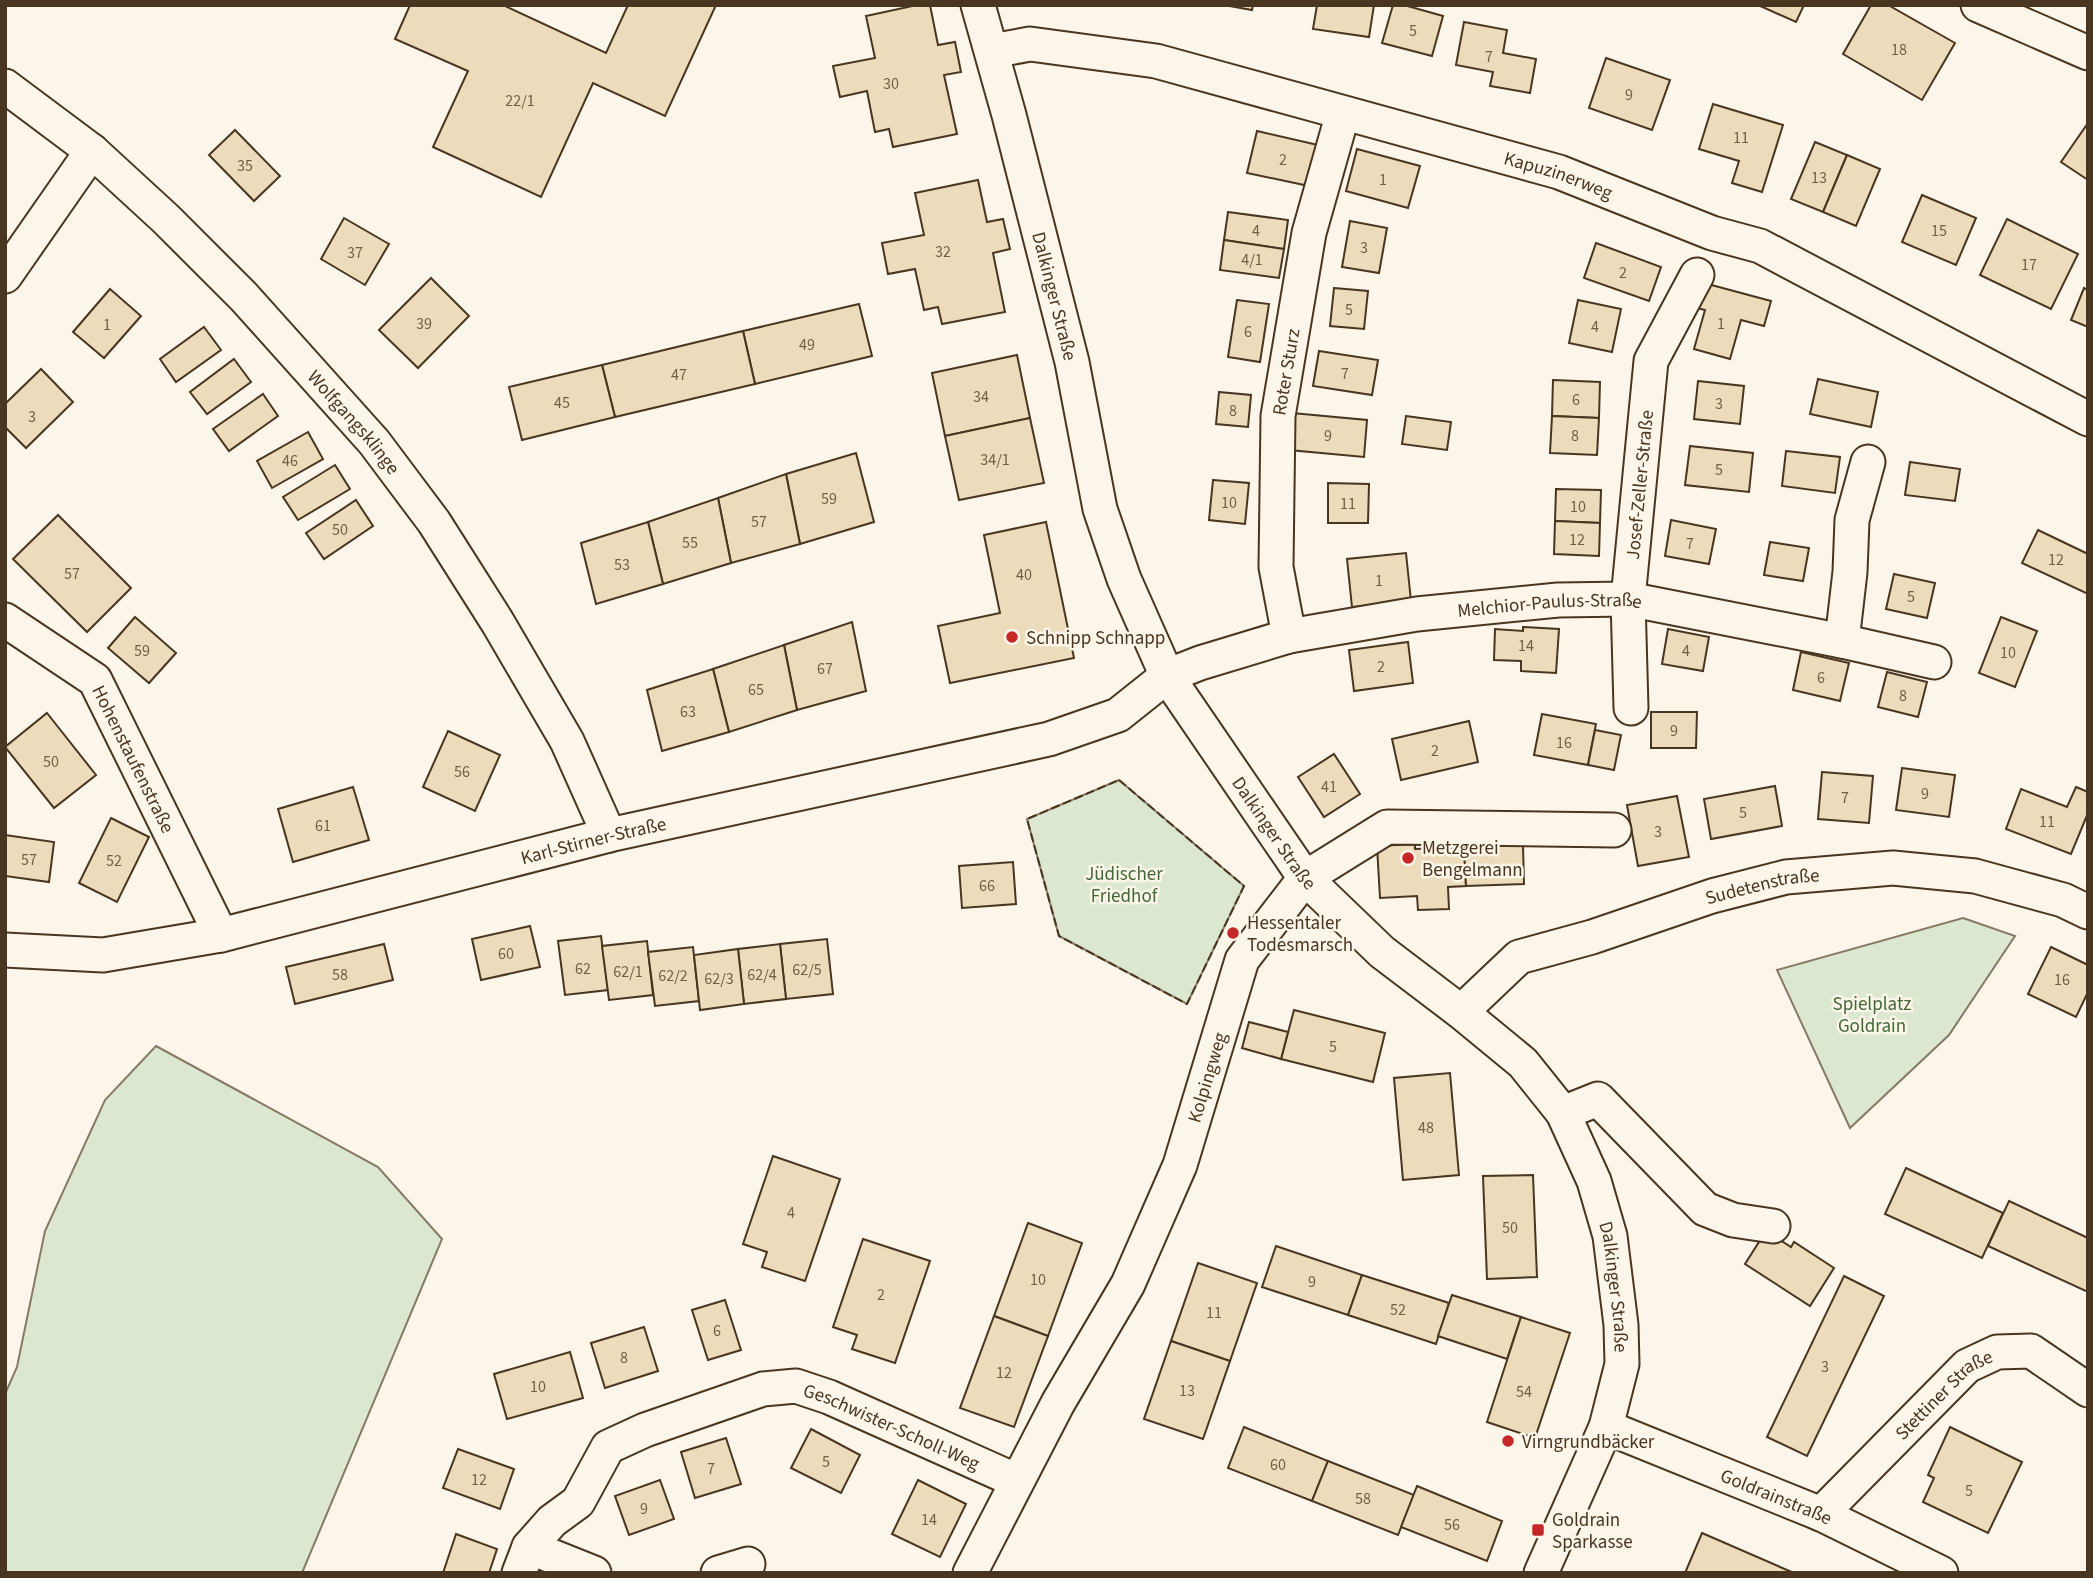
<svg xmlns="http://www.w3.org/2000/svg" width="2093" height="1578" viewBox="0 0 2093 1578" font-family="'Source Sans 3',sans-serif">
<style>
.green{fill:#dce7d0;stroke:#887966;stroke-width:2}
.building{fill:#ecdcbc;stroke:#4a3520;stroke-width:2}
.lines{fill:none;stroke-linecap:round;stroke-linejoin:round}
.minor-casing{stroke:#4a3520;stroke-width:37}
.minor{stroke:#fbf6e9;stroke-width:33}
.fence{stroke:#4a3520;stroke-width:2;stroke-dasharray:9 3.5;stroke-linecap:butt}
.poi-dot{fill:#c62828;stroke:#fbf6e9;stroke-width:2.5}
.labels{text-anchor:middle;stroke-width:5;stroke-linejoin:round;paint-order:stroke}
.number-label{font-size:16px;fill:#725f47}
.street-label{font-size:19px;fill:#4a3520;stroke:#fbf6e9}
.poi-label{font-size:19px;fill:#4a3520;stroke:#fbf6e9;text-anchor:start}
.park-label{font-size:19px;fill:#436837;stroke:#fbf6e9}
</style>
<rect width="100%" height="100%" fill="#fbf6e9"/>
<g class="green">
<path d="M1119 780 1244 886 1187 1004 1059 936 1027 819Z"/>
<path d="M1963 918 2015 936 1949 1035 1850 1128 1777 970Z"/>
<path d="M156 1046 378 1167 442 1239 302 1573H5V1394L17 1367 45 1231 105 1100Z"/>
</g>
<g class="building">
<path d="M410 5H503L606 53 628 5H716L665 116 593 83 541 197 433 147 468 71 395 39Z"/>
<path d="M917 5H930L938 45 955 42 961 72 944 75 957 134 893 147 889 129 875 132 867 91 840 97 833 66 875 58 866 16Z"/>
<path d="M1224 5H1253L1252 10Z"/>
<path d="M1317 5H1374L1369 37 1313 29Z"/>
<path d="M1393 5H1404L1443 16 1432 56 1382 43Z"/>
<path d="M1758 5H1804L1796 22Z"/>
<path d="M1871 5H1888L1955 43 1922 100 1843 54Z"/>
<path d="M1464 22 1507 30 1503 53 1536 59 1530 93 1490 86 1493 72 1456 65Z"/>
<path d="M1606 58 1670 80 1652 130 1589 108Z"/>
<path d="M1713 104 1783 125 1762 192 1732 183 1739 161 1699 149Z"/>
<path d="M2088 123V180L2061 162Z"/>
<path d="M235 130 280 176 254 201 209 155Z"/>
<path d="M1257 131 1318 145 1309 186 1247 173Z"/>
<path d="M1815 142 1847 155 1823 212 1791 199Z"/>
<path d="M1357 149 1420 166 1408 208 1346 191Z"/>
<path d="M1847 155 1880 169 1856 226 1823 212Z"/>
<path d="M978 180 987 222 1003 219 1010 249 993 253 1005 312 942 324 938 307 924 310 915 269 888 274 882 243 924 235 915 193Z"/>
<path d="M1922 195 1976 218 1956 265 1902 242Z"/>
<path d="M1228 212 1288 220 1284 249 1224 240Z"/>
<path d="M344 218 389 244 365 285 321 259Z"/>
<path d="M2007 219 2078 254 2051 309 1980 275Z"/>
<path d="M1350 221 1387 228 1379 273 1342 267Z"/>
<path d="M1224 240 1284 249 1279 278 1220 270Z"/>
<path d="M1596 243 1661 267 1649 301 1584 278Z"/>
<path d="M431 278 469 316 418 368 379 330Z"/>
<path d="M1704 283 1771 301 1764 326 1741 320 1730 359 1694 349 1705 310 1697 308Z"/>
<path d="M1334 288 1368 291 1364 329 1330 326Z"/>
<path d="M2084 288 2088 290V327L2071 320Z"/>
<path d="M110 289 141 316 104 358 73 332Z"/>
<path d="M1237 300 1269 304 1260 362 1228 357Z"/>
<path d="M1578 300 1621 309 1612 352 1569 343Z"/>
<path d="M859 304 872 356 755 384 743 331Z"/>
<path d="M204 327 221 350 176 382 160 359Z"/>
<path d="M743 331 755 384 615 417 602 365Z"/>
<path d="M1319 351 1378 360 1372 395 1313 386Z"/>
<path d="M1017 355 1030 418 945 436 932 373Z"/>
<path d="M234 359 251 382 207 414 190 392Z"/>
<path d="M602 365 615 417 522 440 509 387Z"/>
<path d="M41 369 73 402 26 448 5 427V404Z"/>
<path d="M1818 379 1878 392 1871 427 1810 414Z"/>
<path d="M1553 380 1600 382 1599 418 1552 416Z"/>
<path d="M1698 381 1744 386 1740 424 1694 419Z"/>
<path d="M1219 392 1251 395 1248 427 1216 424Z"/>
<path d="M263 394 278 416 229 451 213 429Z"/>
<path d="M1292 413 1367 420 1364 457 1289 450Z"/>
<path d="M1406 416 1451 422 1447 450 1402 444Z"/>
<path d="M1552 416 1599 418 1597 455 1550 453Z"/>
<path d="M1030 418 1044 483 959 500 945 436Z"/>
<path d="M308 432 323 459 272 488 257 461Z"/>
<path d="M1690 446 1753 453 1749 492 1685 485Z"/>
<path d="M1786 451 1840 457 1835 493 1782 486Z"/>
<path d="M856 453 874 522 800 544 786 474Z"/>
<path d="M1910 462 1960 469 1955 501 1905 495Z"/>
<path d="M335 465 350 489 298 520 283 497Z"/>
<path d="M786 474 800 544 731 563 718 498Z"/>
<path d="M1213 480 1249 483 1245 524 1209 520Z"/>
<path d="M1328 483 1369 484 1368 523H1328Z"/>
<path d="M1556 489 1601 490 1600 523 1555 521Z"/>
<path d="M718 498 731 563 663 584 648 522Z"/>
<path d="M356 500 373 526 324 559 306 533Z"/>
<path d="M58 515 131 588 87 632 13 559Z"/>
<path d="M1671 520 1716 529 1709 564 1665 556Z"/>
<path d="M1555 521 1600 523 1599 556 1554 554Z"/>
<path d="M648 522 663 584 596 604 581 543Z"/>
<path d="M1046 522 1074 658 950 683 938 626 1000 613 984 535Z"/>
<path d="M2038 530 2088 554V594L2022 563Z"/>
<path d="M1770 542 1809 548 1803 581 1764 575Z"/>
<path d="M1406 553 1411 601 1352 607 1347 559Z"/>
<path d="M1894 574 1935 583 1927 618 1886 609Z"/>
<path d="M135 617 176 653 149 683 108 648Z"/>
<path d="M2001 617 2037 631 2015 687 1979 673Z"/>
<path d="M852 622 866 691 797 710 784 645Z"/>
<path d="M1523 627 1559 629 1556 673 1521 671V661L1494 660 1495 629 1523 631Z"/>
<path d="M1668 629 1709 637 1703 671 1662 664Z"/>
<path d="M1408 642 1413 683 1354 691 1349 650Z"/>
<path d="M784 645 797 710 729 732 713 669Z"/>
<path d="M1801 652 1849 663 1840 701 1793 690Z"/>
<path d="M713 669 729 732 662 751 647 690Z"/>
<path d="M1887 672 1927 682 1918 717 1878 707Z"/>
<path d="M1651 712H1697L1696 748H1651Z"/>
<path d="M47 713 96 775 54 808 5 747Z"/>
<path d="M1542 714 1596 724 1588 765 1534 755Z"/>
<path d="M1469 721 1478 762 1401 780 1392 739Z"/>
<path d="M1595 730 1621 735 1614 770 1588 765Z"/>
<path d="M448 731 500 755 475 811 423 787Z"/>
<path d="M1334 754 1360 794 1324 817 1298 777Z"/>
<path d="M1902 768 1955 775 1949 817 1896 810Z"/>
<path d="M1822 772 1873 776 1869 823 1818 819Z"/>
<path d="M1775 786 1782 826 1711 839 1704 799Z"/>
<path d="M353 787 369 840 293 862 278 809Z"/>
<path d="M2076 787 2088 792V813L2071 854 2006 829 2021 789 2067 807Z"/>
<path d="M1677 796 1689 857 1638 866 1627 805Z"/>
<path d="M111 818 149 837 117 902 79 883Z"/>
<path d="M5 835 54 842 49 882 5 876Z"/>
<path d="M1415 844V849L1464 847 1466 886 1448 887 1449 909 1418 910 1417 896 1380 898 1377 846Z"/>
<path d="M1523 845 1524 884 1466 886 1464 847Z"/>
<path d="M1013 862 1016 904 962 908 959 866Z"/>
<path d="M530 926 540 967 481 980 472 939Z"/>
<path d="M601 936 608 990 565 995 558 941Z"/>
<path d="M827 939 833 994 786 999 780 944Z"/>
<path d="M647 941 653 995 609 1000 602 946Z"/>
<path d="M384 944 393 980 295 1004 286 967Z"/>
<path d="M780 944 786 999 744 1004 738 949Z"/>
<path d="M693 947 699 1001 655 1006 648 952Z"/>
<path d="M2051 947 2088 965V992L2076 1017 2028 994Z"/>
<path d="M738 949 744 1004 700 1010 694 955Z"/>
<path d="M1294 1010 1385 1033 1373 1082 1281 1059Z"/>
<path d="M1249 1022 1288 1032 1281 1059 1242 1048Z"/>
<path d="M1450 1073 1459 1175 1403 1180 1394 1078Z"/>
<path d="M773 1156 840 1179 805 1281 762 1267 767 1252 743 1244Z"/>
<path d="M1906 1168 2003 1213 1982 1258 1885 1214Z"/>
<path d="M1533 1175 1537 1277 1487 1279 1483 1176Z"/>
<path d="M2009 1201 2088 1238V1292L1988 1246Z"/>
<path d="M1028 1223 1082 1243 1048 1336 994 1316Z"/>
<path d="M1766 1231 1791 1247 1794 1242 1834 1268 1810 1306 1745 1264Z"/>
<path d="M863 1239 930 1261 895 1363 852 1349 857 1335 833 1327Z"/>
<path d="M1276 1246 1362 1275 1348 1315 1262 1287Z"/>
<path d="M1198 1263 1257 1283 1230 1361 1171 1341Z"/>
<path d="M1362 1275 1449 1303 1436 1344 1348 1315Z"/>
<path d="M1844 1276 1884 1296 1807 1456 1767 1437Z"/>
<path d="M1452 1295 1521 1317 1507 1359 1438 1336Z"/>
<path d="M725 1300 741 1350 708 1360 692 1310Z"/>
<path d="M994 1316 1048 1336 1014 1427 960 1408Z"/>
<path d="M1521 1317 1570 1333 1535 1438 1487 1422Z"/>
<path d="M644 1327 658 1371 605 1388 591 1343Z"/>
<path d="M1171 1341 1230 1361 1203 1439 1144 1419Z"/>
<path d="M570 1352 583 1398 507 1419 494 1374Z"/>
<path d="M1244 1427 1328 1461 1312 1501 1228 1468Z"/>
<path d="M1950 1427 2022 1462 1988 1533 1923 1502 1934 1478 1928 1475Z"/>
<path d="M811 1429 860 1455 841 1493 791 1468Z"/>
<path d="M726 1438 741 1484 695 1498 681 1452Z"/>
<path d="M458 1449 514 1469 500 1509 443 1488Z"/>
<path d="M1328 1461 1414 1495 1398 1535 1312 1501Z"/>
<path d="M660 1480 674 1519 629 1535 615 1496Z"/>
<path d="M918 1480 966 1504 940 1557 892 1534Z"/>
<path d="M1417 1486 1502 1521 1487 1561 1401 1527Z"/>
<path d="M1702 1533 1794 1573H1685Z"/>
<path d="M456 1534 497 1549 489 1573H443Z"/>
</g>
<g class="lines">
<defs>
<g id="minor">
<path id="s1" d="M978 5 1009 115 1072 362 1100 509 1124 579 1167 676 1305 878 1382 952 1461 1012 1523 1063 1563 1113 1594 1181 1610 1236 1621 1325 1622 1364 1606 1427 1541 1573"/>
<path d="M1978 5 2088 53"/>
<path id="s2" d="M992 51 1030 44 1156 61 1559 172 1712 233 1760 246 2088 419"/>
<path id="s3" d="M5 86 92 151 166 219 244 297 374 442 434 522 498 623 567 741 609 835"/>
<path d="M5 276 92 151"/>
<path id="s4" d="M5 620 95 680 221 935"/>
<path id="s5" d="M1289 636 1276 567 1278 416 1309 233 1343 113"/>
<path d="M1842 641 1850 572 1852 520 1868 462"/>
<path id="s6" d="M1631 708 1628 599 1651 361 1697 275"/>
<path id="s7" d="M5 950 103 955 221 935 609 835 1049 739 1118 715 1167 676 1200 663 1289 636 1417 614 1558 600 1628 599 1842 641 1934 662"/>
<path id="s8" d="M1461 1012 1519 957 1592 937 1712 896 1786 877 1893 868 1975 876 2063 900 2088 912"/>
<path d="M1563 1113 1598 1099 1705 1209 1733 1220 1773 1226"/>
<path id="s9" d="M1606 1427 1821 1514 1941 1573"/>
<path id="s10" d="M1821 1514 1967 1366 1997 1352 2031 1351 2088 1390"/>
<path d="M529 1547 594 1573"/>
<path id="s11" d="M519 1573 529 1547 552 1521 578 1502 608 1447 645 1430 763 1389 796 1386 829 1397 1017 1481"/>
<path d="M718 1573 748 1564"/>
<path id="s12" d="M970 1573 1058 1403 1128 1284 1180 1165 1242 960 1305 878 1387 827 1614 830"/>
</g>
</defs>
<use href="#minor" class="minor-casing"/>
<use href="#minor" class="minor"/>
<path class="fence" d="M1119 780 1244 886 1187 1004 1059 936 1027 819Z"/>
</g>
<g class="poi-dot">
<circle cx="1012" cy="637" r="7"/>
<circle cx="1408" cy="858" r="7"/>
<circle cx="1233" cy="933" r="7"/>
<circle cx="1508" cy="1441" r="7"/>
<rect x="1531" y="1523" width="14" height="14" rx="3.5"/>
</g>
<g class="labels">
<g class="number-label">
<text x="1413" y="36">5</text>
<text x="1899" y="55">18</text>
<text x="1489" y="62">7</text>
<text x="891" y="89">30</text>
<text x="1629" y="100">9</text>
<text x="520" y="106">22/1</text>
<text x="1741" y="143">11</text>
<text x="1283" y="165">2</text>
<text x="245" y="171">35</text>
<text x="1819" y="183">13</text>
<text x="1383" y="185">1</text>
<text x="1256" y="236">4</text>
<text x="1939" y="236">15</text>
<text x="1364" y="253">3</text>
<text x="943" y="257">32</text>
<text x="355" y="258">37</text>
<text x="1252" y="265">4/1</text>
<text x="2029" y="270">17</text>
<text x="1623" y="278">2</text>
<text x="1349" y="315">5</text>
<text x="424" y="329">39</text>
<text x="1721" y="329">1</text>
<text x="107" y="330">1</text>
<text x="1595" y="332">4</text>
<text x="1248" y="337">6</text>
<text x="807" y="350">49</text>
<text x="1345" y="379">7</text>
<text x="679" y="380">47</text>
<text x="981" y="402">34</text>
<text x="1576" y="405">6</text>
<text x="562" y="408">45</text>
<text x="1719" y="409">3</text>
<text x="1233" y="416">8</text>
<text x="32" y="422">3</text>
<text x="1328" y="441">9</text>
<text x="1575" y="441">8</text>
<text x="995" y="465">34/1</text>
<text x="290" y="466">46</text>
<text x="1719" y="475">5</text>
<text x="829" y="504">59</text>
<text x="1229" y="508">10</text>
<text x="1348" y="509">11</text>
<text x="1578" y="512">10</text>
<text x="759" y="527">57</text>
<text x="340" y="535">50</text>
<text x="1577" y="545">12</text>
<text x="690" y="548">55</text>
<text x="1690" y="549">7</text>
<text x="2056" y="565">12</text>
<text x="622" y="570">53</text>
<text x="72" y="579">57</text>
<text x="1024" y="580">40</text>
<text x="1379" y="586">1</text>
<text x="1911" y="602">5</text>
<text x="1526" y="651">14</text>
<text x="142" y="656">59</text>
<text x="1686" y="656">4</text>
<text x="2008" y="658">10</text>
<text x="1381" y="672">2</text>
<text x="825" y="674">67</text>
<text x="1821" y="683">6</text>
<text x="756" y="695">65</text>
<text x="1903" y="701">8</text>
<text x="688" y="717">63</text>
<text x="1674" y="736">9</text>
<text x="1564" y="748">16</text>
<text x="1435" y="756">2</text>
<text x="51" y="767">50</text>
<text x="462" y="777">56</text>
<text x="1329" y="792">41</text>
<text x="1925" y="799">9</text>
<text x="1845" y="803">7</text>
<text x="1743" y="818">5</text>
<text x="2047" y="827">11</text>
<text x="323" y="831">61</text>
<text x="1658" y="837">3</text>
<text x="29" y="865">57</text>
<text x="114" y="866">52</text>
<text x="987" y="891">66</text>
<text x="506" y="959">60</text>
<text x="583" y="974">62</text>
<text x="807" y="975">62/5</text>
<text x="628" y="977">62/1</text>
<text x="340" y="980">58</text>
<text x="762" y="980">62/4</text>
<text x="673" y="981">62/2</text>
<text x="719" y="984">62/3</text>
<text x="2062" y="985">16</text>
<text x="1333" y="1052">5</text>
<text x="1426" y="1133">48</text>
<text x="791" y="1218">4</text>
<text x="1510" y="1233">50</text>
<text x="1038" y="1285">10</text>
<text x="1312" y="1287">9</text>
<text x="881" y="1300">2</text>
<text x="1398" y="1315">52</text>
<text x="1214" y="1318">11</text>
<text x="717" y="1336">6</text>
<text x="624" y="1363">8</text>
<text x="1825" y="1372">3</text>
<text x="1004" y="1378">12</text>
<text x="538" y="1392">10</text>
<text x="1187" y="1396">13</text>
<text x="1524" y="1397">54</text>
<text x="826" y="1467">5</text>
<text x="1278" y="1470">60</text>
<text x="711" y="1474">7</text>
<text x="479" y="1485">12</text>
<text x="1969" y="1496">5</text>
<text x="1363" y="1504">58</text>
<text x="644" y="1514">9</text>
<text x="929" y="1525">14</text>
<text x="1452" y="1530">56</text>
</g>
<g class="street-label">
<text dy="7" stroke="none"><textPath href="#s2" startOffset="584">Kapuzinerweg</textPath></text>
<text dy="7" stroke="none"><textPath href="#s1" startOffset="301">Dalkinger Straße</textPath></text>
<text dy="7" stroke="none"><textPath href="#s5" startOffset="266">Roter Sturz</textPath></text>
<text dy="7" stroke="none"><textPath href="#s3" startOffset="486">Wolfgangsklinge</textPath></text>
<text dy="7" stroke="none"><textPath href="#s6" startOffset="224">Josef-Zeller-Straße</textPath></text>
<text dy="7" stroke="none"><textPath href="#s7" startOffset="1596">Melchior-Paulus-Straße</textPath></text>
<text dy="7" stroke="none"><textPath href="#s4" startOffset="196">Hohenstaufenstraße</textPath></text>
<text dy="7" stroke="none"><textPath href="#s1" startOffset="889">Dalkinger Straße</textPath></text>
<text dy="7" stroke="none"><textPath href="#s7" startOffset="602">Karl-Stirner-Straße</textPath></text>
<text dy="7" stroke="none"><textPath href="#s8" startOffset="334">Sudetenstraße</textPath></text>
<text dy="7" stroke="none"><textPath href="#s12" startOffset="551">Kolpingweg</textPath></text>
<text dy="7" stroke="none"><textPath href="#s1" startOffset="1477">Dalkinger Straße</textPath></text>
<text dy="7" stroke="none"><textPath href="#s10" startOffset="172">Stettiner Straße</textPath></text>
<text dy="7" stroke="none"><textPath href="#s11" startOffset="460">Geschwister-Scholl-Weg</textPath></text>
<text dy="7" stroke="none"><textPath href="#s9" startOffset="184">Goldrainstraße</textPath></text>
</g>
<g class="poi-label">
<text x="1026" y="644">Schnipp Schnapp</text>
<text x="1422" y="854">Metzgerei<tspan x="1422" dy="22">Bengelmann</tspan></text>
<text x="1247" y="929">Hessentaler<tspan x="1247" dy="22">Todesmarsch</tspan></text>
<text x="1522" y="1448">Virngrundbäcker</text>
<text x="1552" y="1526">Goldrain<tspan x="1552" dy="22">Sparkasse</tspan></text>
</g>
<g class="park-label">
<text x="1124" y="880">Jüdischer<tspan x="1124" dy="22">Friedhof</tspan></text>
<text x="1872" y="1010">Spielplatz<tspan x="1872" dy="22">Goldrain</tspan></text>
</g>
</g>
<rect width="2093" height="1578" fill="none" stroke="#4a3520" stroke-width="14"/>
</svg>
